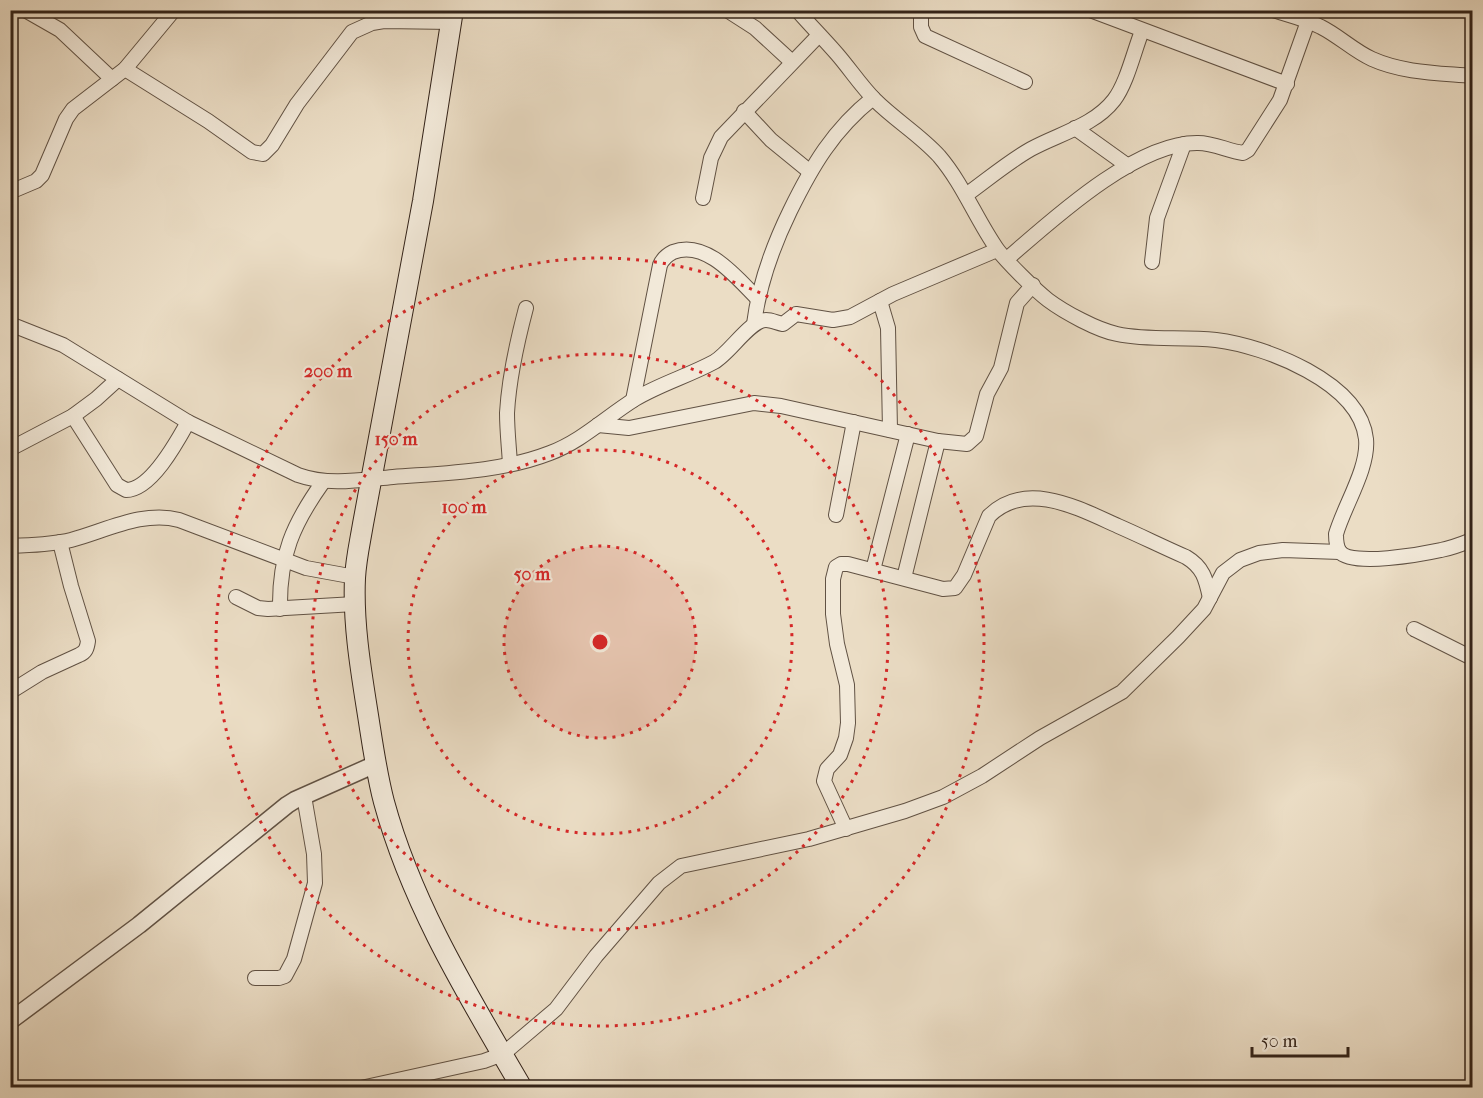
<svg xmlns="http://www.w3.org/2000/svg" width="1483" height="1098" viewBox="0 0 1483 1098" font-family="'IM FELL French Canon',serif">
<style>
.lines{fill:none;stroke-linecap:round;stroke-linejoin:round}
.minor-casing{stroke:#615244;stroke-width:16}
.tertiary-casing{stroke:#615244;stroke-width:19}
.secondary-casing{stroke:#332319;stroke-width:22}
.minor{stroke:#f2e9d9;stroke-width:14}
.tertiary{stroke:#f2e9d9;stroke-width:16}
.secondary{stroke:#f2e9d9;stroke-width:20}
.ring{fill:none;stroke:#d62828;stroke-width:3;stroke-dasharray:3 6}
.centre{fill:#d62828;stroke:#f2e9d9;stroke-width:3}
.ring-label{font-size:18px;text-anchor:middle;font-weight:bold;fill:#d62828;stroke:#f2e9d9;stroke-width:4.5;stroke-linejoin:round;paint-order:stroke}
</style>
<rect width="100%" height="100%" fill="#ebddc5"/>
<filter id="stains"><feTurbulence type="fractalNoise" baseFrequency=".00333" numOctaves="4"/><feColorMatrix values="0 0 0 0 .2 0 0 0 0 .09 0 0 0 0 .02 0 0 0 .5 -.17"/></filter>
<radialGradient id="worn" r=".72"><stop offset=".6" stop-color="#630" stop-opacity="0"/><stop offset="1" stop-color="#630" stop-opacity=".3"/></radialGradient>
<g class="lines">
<defs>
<g id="minor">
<path d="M25 10 60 30 112 79"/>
<path d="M727 10 755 28 792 62"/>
<path d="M797 10C810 25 824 39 837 54 850 69 861 86 875 100 895 120 920 135 939 156 963 184 976 219 997 249 1006 261 1035 290 1048 300 1064 312 1097 330 1117 334 1149 341 1183 336 1216 340 1265 346 1360 382 1366 439 1369 468 1344 506 1336 534 1336 539 1336 547 1340 552 1352 567 1423 554 1441 550 1452 548 1462 544 1472 540"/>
<path d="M921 10V27L925 36 1025 82"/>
<path d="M1090 10 1287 84"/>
<path d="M1273 10C1289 15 1306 19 1321 27 1339 36 1354 51 1372 59 1403 73 1439 73 1472 76"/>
<path d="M125 69 208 121 252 152 263 154 272 145 297 104 352 32 372 23 384 21 451 22"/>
<path d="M744 111 771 140 809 171"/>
<path d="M1075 128 1128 166"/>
<path d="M10 192 36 181 42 175 66 119 73 109 125 69 174 10"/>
<path d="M966 195C987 180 1008 162 1031 149 1058 134 1094 126 1114 100 1127 83 1134 51 1142 31"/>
<path d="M703 198 711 158 721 137 819 35"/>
<path d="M1007 259C1052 220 1136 142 1198 143 1214 143 1228 151 1243 153L1248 150 1280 100 1312 10"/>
<path d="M1152 262 1157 218 1184 144"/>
<path d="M880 301 888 328 890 430"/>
<path d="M10 324 63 345 188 422 298 475C329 486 360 480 393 477 445 473 501 472 550 453 582 441 606 417 635 399 660 384 688 376 714 362 730 353 750 320 766 320 772 320 777 323 783 324L796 314 833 320 850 317 893 294 997 250"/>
<path d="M754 324C759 284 772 248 790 211 812 166 833 130 873 98"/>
<path d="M633 400 660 265C663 258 667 255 673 252 706 239 737 278 757 298"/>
<path d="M73 416 117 485 126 490C151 490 177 442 188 422"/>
<path d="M598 425 629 428 754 403 781 406 938 441 967 444 976 436 987 394 1001 368 1017 303 1033 285"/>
<path d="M10 449 73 416 96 399 118 379"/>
<path d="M510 464C509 447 507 430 507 413 509 377 517 342 526 308"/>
<path d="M836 515 854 422"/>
<path d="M10 546C30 545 51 545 71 540 105 531 144 510 179 520L306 568 355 577"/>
<path d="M873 570 908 434"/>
<path d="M904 578 938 441"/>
<path d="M236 597 258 608 268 609 355 604"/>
<path d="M280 609C279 556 293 524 323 482"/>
<path d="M1414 629 1472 658"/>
<path d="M10 692 42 672 79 655C86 652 87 648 88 641L71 586 60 542"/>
<path d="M846 829 824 781 827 769 840 755 846 738 848 723 847 685 837 644 833 614V579L836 567 841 564H848L943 589 955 588 964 575 989 516C1026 479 1080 509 1118 526 1141 536 1163 547 1186 557 1203 567 1206 579 1210 598"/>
<path d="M255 978H279L285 976 294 959 315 883 314 854 304 796"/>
<path d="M361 1088 484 1061 503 1054 556 1009 596 956 659 883 681 866 809 839 905 811 943 797 982 776 1040 738 1122 692 1178 637 1204 609 1223 573 1240 560 1259 553 1283 550 1340 552"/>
</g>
<path id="tertiary" d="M10 1021 139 925 287 805 295 800 376 764"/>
<path id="secondary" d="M453 10 423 201 363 524C360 542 356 559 355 578 353 621 360 665 367 709 372 740 376 772 384 802 412 905 469 997 522 1088"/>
</defs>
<use href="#minor" class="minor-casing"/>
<use href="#tertiary" class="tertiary-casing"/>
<use href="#secondary" class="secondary-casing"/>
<use href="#minor" class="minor"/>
<use href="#tertiary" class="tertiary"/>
<use href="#secondary" class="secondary"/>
</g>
<circle cx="600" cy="642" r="96" fill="#d62828" fill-opacity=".12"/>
<g class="ring">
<circle cx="600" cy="642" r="96"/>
<circle cx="600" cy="642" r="192"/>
<circle cx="600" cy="642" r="288"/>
<circle cx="600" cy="642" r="384"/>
</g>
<circle cx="600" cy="642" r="9" class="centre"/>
<g class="ring-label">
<text x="328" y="377">200 m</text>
<text x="396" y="445">150 m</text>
<text x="464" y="513">100 m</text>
<text x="532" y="580">50 m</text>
</g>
<rect width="1483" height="1098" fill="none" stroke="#ebddc5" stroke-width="36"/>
<rect x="12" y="12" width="1459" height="1074" fill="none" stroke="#332319" stroke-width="3"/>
<rect x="18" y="18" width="1447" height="1062" fill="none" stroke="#332319" stroke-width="1.5"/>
<path d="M1252 1047v9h96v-9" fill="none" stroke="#332319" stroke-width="3"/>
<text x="1261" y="1047" font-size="18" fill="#332319" stroke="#f2e9d9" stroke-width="4.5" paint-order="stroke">50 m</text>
<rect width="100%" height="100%" filter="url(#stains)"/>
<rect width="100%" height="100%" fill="url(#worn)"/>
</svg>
